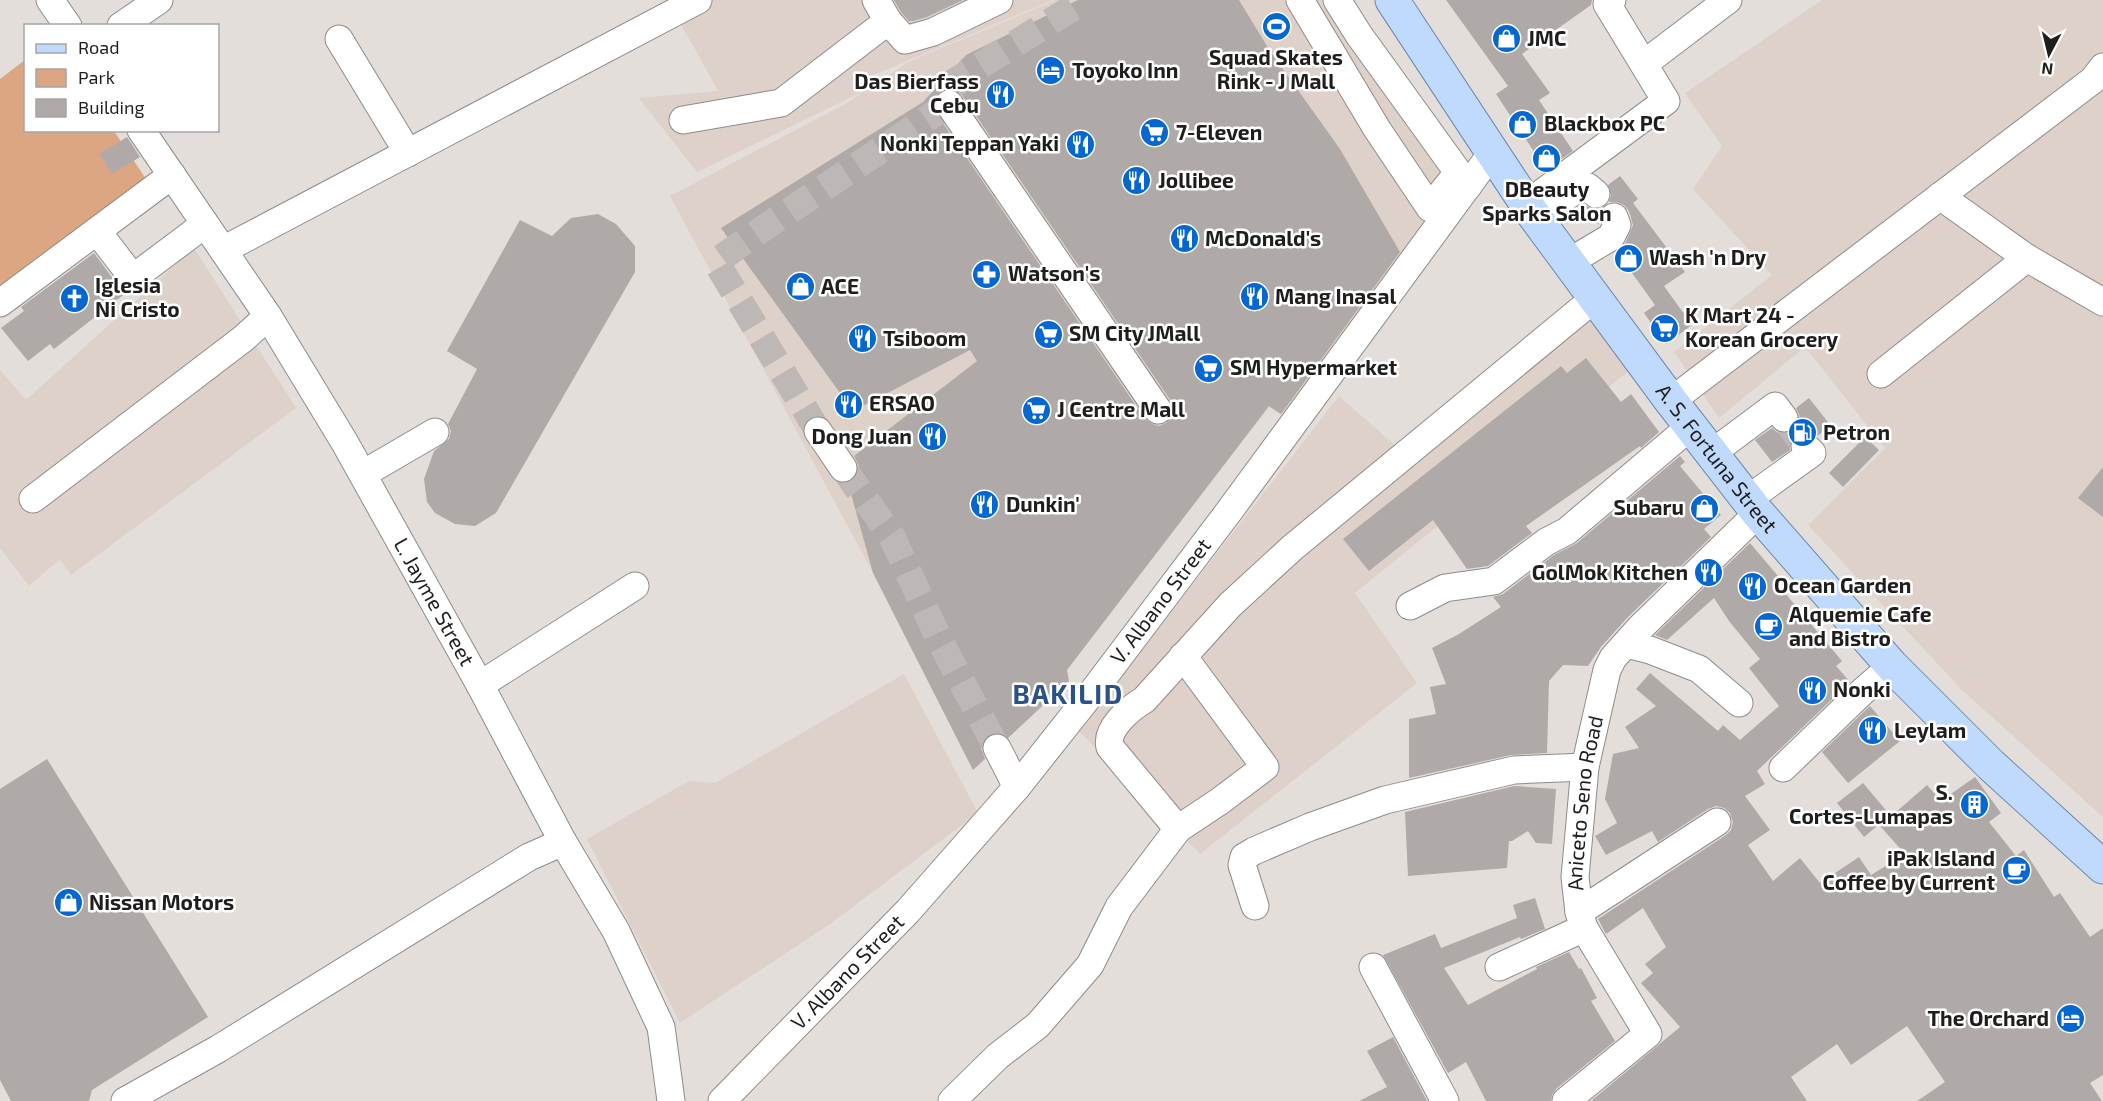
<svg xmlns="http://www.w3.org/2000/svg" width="2103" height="1101" viewBox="0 0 2103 1101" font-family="'Exo 2',sans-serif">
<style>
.built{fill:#ddd1c9}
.green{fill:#dda682}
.building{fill:#afaaa7;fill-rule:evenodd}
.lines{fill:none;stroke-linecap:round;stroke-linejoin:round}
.minor-tunnel{stroke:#bdb8b5;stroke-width:27;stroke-dasharray:27 14;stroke-linecap:butt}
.minor-casing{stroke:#908b88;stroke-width:29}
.major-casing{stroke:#6d88af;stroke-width:35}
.minor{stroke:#fff;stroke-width:27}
.major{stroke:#c0dafe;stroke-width:33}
.labels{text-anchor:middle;stroke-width:5;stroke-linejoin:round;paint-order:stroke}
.poi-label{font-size:21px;font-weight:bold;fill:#201e1d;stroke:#fff;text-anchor:start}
.street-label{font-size:21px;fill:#201e1d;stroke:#fff}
.district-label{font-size:27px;font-weight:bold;letter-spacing:1.5px;fill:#2a5288;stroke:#fff}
</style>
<rect width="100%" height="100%" fill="#e4dedb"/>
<g class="built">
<path d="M710 0H1053L864 79 868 89 908 62 1056 0H1351L1466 178 1287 418 1269 407 1067 670 1069 681 973 770 873 573 670 196 847 103 866 90 697 172 639 98 718 91 677 17Z"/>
<path d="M1822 0H2103V817L1962 690 1808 525 1885 448 1805 347 1719 418 1674 352 1772 275 1693 189 1722 146 1685 93Z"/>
<path d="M194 248 296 408 71 575 60 559 29 586 0 548V370L26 400Z"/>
<path d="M1582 295 1635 366 1355 593 1417 683 1200 854 1079 731 1339 396 1397 447Z"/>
<path d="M904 674 978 813 830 924 680 1023 587 839 689 781 715 783Z"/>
</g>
<path class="green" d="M25 60 26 130 114 131 148 182 0 300V79Z"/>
<g class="building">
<path d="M894 0H963L927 17 913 21H909L901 12Z"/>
<path d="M1078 0H1239L1270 51 1340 149 1400 252 1281 414 1269 406 1067 670 1069 681 1008 738 997 732 990 734 984 739 981 748 985 759 973 770 873 573 848 483 852 481 857 474 859 466 854 456 977 361 970 350 853 411 721 228 923 102 966 55ZM948 88 956 90 962 95 1171 401 1174 408 1172 416 1166 423 1159 426 1152 424 1145 419 936 113 933 105 935 97 941 91Z"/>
<path d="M1446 0H1592L1591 5 1522 54 1550 93 1539 100 1573 151 1546 170 1496 94 1508 86Z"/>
<path d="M127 137 140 157 112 174 99 154Z"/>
<path d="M1620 176 1638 199 1633 203 1685 272 1664 286 1692 325 1666 344 1644 313 1655 305 1617 252 1625 244 1633 225 1629 211 1624 205 1617 202H1609L1611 196 1608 185Z"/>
<path d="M1583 204 1592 209H1601L1598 215 1599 225Z"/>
<path d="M598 214 616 224 635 246V272L496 513 475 526 455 524 435 513 427 502 424 479 434 451 449 439 451 431 448 424 477 369 447 351 520 220 552 236 571 218Z"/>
<path d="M94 253 120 288 127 292 54 349 50 344 28 361 1 328 24 311 21 307Z"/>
<path d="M1586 358 1621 402 1631 394 1659 432 1641 448 1640 446 1526 526 1532 533 1488 566 1467 569 1433 520 1369 571 1343 539 1561 366 1567 373Z"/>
<path d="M1809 398 1831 426 1817 436 1808 431H1800L1794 435 1790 441V450L1772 462 1755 440 1772 428 1778 433 1785 434 1794 430 1798 425 1800 417 1796 408Z"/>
<path d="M1865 437 1879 450 1843 487 1829 473Z"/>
<path d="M1680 456 1685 462 1680 466 1721 515 1704 529 1711 537 1627 618 1601 647 1588 666 1563 665 1549 681 1547 753 1511 755 1409 778V719L1436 714 1430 687 1446 684 1432 648 1459 634 1501 607 1493 597 1503 594 1554 555 1577 543Z"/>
<path d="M2103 467V517L2078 498Z"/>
<path d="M1750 543 1778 576 1774 580 1842 661 1836 666 1850 682 1757 771 1765 784 1745 796 1770 830 1748 845 1773 881 1800 858 1820 883 1859 857 1871 875 1905 854 1880 826 1927 785 1941 801 1975 777 2001 813 1989 822 2016 856 2024 850 2054 897 2060 893 2090 937 2103 928V1075L2090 1083 2102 1101H1917L1945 1082 1907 1026 1851 1065 1837 1044 1791 1077 1807 1101H1591L1680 1027 1641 983 1653 973 1645 964 1666 947 1643 908 1606 934 1598 919 1726 835 1731 830 1733 822 1730 813 1724 808 1716 806 1708 809 1658 842 1652 831 1606 855 1595 836 1617 823 1605 799 1613 754 1639 748 1625 727 1656 706 1636 689 1650 673 1718 731 1723 725 1740 740 1779 706 1749 668 1760 659 1729 621 1714 598 1667 640 1655 635Z"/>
<path d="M1870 706 1900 741 1848 783 1822 752Z"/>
<path d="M47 759 208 1017 92 1090 89 1101H11L0 1080V789Z"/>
<path d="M1863 783 1890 815 1864 837 1837 803Z"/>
<path d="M1514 786 1556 789 1552 844 1536 843 1528 831 1512 841H1509L1507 868 1408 876 1405 812Z"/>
<path d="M1535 898 1545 929 1521 939 1520 937 1444 968 1468 1005 1537 969 1536 967 1569 952 1579 969 1581 968 1597 998 1591 1001 1615 1041 1556 1089 1552 1095 1551 1101H1486L1466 1062 1448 1073 1383 955 1435 934 1441 948 1517 918 1513 905Z"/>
<path d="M1393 1037 1427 1101H1359L1387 1087 1367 1051Z"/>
</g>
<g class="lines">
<g class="minor-tunnel">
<path d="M1784 418 1805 446"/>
<path d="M818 431 716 262 749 238 949 104 954 82 1085 0"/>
<path d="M843 468 892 537 941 643 997 748"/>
</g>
<defs>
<g id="minor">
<path d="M50 0 68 26"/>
<path d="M876 0 888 21 905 40 933 32 999 0"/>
<path d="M1300 0 1377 129 1430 208 1452 180"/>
<path d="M1337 0 1359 35 1468 186"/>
<path d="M121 26 159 0"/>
<path d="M339 39 408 153"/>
<path d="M1645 63 1728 0"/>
<path d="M949 104 1158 410"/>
<path d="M683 120 781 103 888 21"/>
<path id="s1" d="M141 130 268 316 345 443 480 685 563 842 616 931 661 1027 671 1101"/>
<path d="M1940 196 2027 258 2103 302"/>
<path d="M1527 204 1666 101 1607 4 1612 0"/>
<path d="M1549 208 1577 189 1588 187 1596 194"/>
<path d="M97 231 133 278 205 224"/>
<path d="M223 250 698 0"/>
<path d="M1569 262 1611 237 1617 225 1614 217"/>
<path d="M0 303 172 175"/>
<path d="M1881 374 2027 258"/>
<path d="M1671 401 2093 80 2103 67"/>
<path d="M818 431 843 468"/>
<path d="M1712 453 1775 406 1784 418"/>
<path d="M363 474 435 432"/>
<path d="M33 499 244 338 268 316"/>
<path d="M1748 499 1812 453 1805 446"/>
<path d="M1410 606 1445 588 1494 581 1546 542 1567 531 1691 426"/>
<path d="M1626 644 1650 650 1699 669 1739 703"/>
<path d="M480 685 635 586"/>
<path d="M997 748 1017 787"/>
<path d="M1783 768 1862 692 1892 666"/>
<path d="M1178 829 1110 747C1105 729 1130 708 1144 700L1230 605 1292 548 1595 298"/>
<path d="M1255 906 1242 865 1244 857 1254 851 1310 827 1385 800 1514 770 1585 767"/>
<path d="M1579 912 1717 822"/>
<path d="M1373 967 1445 1101"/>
<path d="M1499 967 1584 928"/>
<path d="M125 1101 218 1049 529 857 563 842"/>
<path id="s2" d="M722 1101 908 911 1017 787 1097 686 1230 510 1492 153"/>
<path d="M952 1101 998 1056 1038 1025 1090 965 1119 907 1178 829 1220 801 1265 767 1183 656"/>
<path id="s3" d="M1566 1101 1648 1034 1584 928 1579 912 1575 877 1585 767 1607 670 1613 658 1639 629 1758 513"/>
</g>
<g id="major">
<path id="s4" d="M1392 0 1533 214 1671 401 1758 513 1892 666 1991 765 2103 867"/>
</g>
</defs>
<use href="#minor" class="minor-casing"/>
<use href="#major" class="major-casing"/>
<use href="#minor" class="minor"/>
<use href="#major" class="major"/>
</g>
<defs>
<symbol id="stadium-disc" viewBox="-11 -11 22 22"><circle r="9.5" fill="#0667d0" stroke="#fff"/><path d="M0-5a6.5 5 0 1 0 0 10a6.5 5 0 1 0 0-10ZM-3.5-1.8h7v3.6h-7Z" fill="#fff"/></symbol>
<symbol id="shop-disc" viewBox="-11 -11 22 22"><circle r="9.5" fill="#0667d0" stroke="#fff"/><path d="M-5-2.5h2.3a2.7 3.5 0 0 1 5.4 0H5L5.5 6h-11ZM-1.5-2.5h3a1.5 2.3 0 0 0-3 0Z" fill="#fff"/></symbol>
<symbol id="hotel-disc" viewBox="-11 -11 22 22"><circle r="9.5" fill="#0667d0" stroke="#fff"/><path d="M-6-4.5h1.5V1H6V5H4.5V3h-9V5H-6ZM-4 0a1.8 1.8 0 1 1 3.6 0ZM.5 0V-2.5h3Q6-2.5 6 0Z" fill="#fff"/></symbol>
<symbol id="restaurant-disc" viewBox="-11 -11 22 22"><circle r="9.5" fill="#0667d0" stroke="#fff"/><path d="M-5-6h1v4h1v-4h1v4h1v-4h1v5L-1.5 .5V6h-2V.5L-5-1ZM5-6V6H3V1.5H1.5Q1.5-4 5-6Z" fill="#fff"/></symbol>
<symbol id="supermarket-disc" viewBox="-11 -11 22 22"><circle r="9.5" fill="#0667d0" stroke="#fff"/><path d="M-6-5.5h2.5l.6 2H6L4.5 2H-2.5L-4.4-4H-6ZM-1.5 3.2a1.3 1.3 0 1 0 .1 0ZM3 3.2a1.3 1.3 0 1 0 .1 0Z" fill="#fff"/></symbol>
<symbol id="pharmacy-disc" viewBox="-11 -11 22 22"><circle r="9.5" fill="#0667d0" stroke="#fff"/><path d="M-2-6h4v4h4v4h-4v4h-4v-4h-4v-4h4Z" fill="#fff"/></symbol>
<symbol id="church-disc" viewBox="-11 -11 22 22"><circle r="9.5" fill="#0667d0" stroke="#fff"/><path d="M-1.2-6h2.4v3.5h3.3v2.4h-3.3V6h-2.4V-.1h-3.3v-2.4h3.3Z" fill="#fff"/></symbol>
<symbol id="fuel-disc" viewBox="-11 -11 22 22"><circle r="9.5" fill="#0667d0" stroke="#fff"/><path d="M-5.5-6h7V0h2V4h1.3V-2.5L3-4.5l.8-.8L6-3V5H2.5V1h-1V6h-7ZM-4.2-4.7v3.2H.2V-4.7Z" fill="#fff"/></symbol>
<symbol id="cafe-disc" viewBox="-11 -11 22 22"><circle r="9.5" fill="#0667d0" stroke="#fff"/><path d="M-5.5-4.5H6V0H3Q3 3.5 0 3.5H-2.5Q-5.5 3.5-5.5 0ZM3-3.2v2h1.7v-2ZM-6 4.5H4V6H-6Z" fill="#fff"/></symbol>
<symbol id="building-disc" viewBox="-11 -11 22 22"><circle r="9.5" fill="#0667d0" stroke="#fff"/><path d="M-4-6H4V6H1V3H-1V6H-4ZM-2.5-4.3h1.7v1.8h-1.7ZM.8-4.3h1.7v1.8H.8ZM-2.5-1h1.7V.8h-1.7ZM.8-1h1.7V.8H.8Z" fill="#fff"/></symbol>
</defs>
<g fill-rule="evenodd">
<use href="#stadium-disc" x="1260" y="10" width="33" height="33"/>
<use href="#shop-disc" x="1490" y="22" width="33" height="33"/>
<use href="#hotel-disc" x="1034" y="54" width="33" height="33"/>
<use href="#restaurant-disc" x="984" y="78" width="33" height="33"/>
<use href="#shop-disc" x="1506" y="108" width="33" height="33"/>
<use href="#supermarket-disc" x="1138" y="116" width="33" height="33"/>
<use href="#restaurant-disc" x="1064" y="128" width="33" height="33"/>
<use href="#shop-disc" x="1530" y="142" width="33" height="33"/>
<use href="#restaurant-disc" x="1120" y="164" width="33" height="33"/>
<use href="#restaurant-disc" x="1168" y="222" width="33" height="33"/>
<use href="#shop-disc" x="1612" y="242" width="33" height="33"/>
<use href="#pharmacy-disc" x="970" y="258" width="33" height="33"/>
<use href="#shop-disc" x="784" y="270" width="33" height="33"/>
<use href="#restaurant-disc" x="1238" y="280" width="33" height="33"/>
<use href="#church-disc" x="58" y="282" width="33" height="33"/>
<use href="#supermarket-disc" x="1648" y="312" width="33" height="33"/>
<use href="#supermarket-disc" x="1032" y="318" width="33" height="33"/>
<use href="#restaurant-disc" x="846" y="322" width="33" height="33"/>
<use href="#supermarket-disc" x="1192" y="352" width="33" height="33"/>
<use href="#restaurant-disc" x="832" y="388" width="33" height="33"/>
<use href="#supermarket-disc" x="1020" y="394" width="33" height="33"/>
<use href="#fuel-disc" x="1786" y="416" width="33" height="33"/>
<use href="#restaurant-disc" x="916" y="420" width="33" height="33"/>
<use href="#restaurant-disc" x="968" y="488" width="33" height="33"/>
<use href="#shop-disc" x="1688" y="492" width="33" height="33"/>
<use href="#restaurant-disc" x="1692" y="556" width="33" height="33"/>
<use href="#restaurant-disc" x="1736" y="570" width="33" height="33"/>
<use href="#cafe-disc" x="1752" y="610" width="33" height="33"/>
<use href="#restaurant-disc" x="1796" y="674" width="33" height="33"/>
<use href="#restaurant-disc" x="1856" y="714" width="33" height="33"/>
<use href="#building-disc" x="1958" y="788" width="33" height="33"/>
<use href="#cafe-disc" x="2000" y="854" width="33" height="33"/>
<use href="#shop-disc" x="52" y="886" width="33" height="33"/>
<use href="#hotel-disc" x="2054" y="1002" width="33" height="33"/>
</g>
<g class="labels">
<g class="poi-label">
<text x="1527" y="46">JMC</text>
<text x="1276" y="65" text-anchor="middle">Squad Skates<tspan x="1276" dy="24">Rink - J Mall</tspan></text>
<text x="1072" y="78">Toyoko Inn</text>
<text x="979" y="89" text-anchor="end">Das Bierfass<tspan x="979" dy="24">Cebu</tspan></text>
<text x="1544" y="131">Blackbox PC</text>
<text x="1176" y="140">7-Eleven</text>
<text x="1059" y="151" text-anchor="end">Nonki Teppan Yaki</text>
<text x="1158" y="188">Jollibee</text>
<text x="1547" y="197" text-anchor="middle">DBeauty<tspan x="1547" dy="24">Sparks Salon</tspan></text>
<text x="1205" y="246">McDonald's</text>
<text x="1649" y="265">Wash 'n Dry</text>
<text x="1008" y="281">Watson's</text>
<text x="95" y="293">Iglesia<tspan x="95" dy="24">Ni Cristo</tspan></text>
<text x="821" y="294">ACE</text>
<text x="1275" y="304">Mang Inasal</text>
<text x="1685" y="323">K Mart 24 -<tspan x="1685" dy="24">Korean Grocery</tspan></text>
<text x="1069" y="341">SM City JMall</text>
<text x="883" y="346">Tsiboom</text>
<text x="1230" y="375">SM Hypermarket</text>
<text x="869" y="411">ERSAO</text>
<text x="1057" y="417">J Centre Mall</text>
<text x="1823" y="440">Petron</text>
<text x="912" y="444" text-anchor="end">Dong Juan</text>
<text x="1006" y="512">Dunkin'</text>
<text x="1684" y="515" text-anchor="end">Subaru</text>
<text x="1688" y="580" text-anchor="end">GolMok Kitchen</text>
<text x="1774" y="593">Ocean Garden</text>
<text x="1789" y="622">Alquemie Cafe<tspan x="1789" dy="24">and Bistro</tspan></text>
<text x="1833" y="697">Nonki</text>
<text x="1894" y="738">Leylam</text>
<text x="1953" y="800" text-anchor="end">S.<tspan x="1953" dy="24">Cortes-Lumapas</tspan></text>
<text x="1995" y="866" text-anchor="end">iPak Island<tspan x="1995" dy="24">Coffee by Current</tspan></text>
<text x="89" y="910">Nissan Motors</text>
<text x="2049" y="1026" text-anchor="end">The Orchard</text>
</g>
<g class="street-label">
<text dy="7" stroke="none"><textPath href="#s4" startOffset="562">A. S. Fortuna Street</textPath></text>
<text dy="7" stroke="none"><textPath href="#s2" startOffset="666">V. Albano Street</textPath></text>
<text dy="7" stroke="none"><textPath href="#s1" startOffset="556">L. Jayme Street</textPath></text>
<text dy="7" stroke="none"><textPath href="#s3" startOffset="356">Aniceto Seno Road</textPath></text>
<text dy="7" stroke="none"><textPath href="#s2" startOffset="180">V. Albano Street</textPath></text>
</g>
<g class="district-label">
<text x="1068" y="704">BAKILID</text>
</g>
</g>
<rect x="24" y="24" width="195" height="108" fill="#ffffff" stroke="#a6a5a5" stroke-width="1.5"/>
<rect x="36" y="44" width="30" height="9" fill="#c0dafe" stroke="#a6a5a5" stroke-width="1.5"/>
<text x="78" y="54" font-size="18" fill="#201e1d">Road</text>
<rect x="36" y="69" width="30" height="18" fill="#dda682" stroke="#a6a5a5" stroke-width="1.5"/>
<text x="78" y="84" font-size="18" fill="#201e1d">Park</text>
<rect x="36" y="99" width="30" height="18" fill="#afaaa7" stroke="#a6a5a5" stroke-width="1.5"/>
<text x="78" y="114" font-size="18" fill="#201e1d">Building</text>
<g transform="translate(2049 54) rotate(187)" stroke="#ffffff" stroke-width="4.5" paint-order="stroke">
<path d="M0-4.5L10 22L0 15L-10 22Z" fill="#201e1d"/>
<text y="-9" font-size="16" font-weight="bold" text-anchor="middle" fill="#201e1d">N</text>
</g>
</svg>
